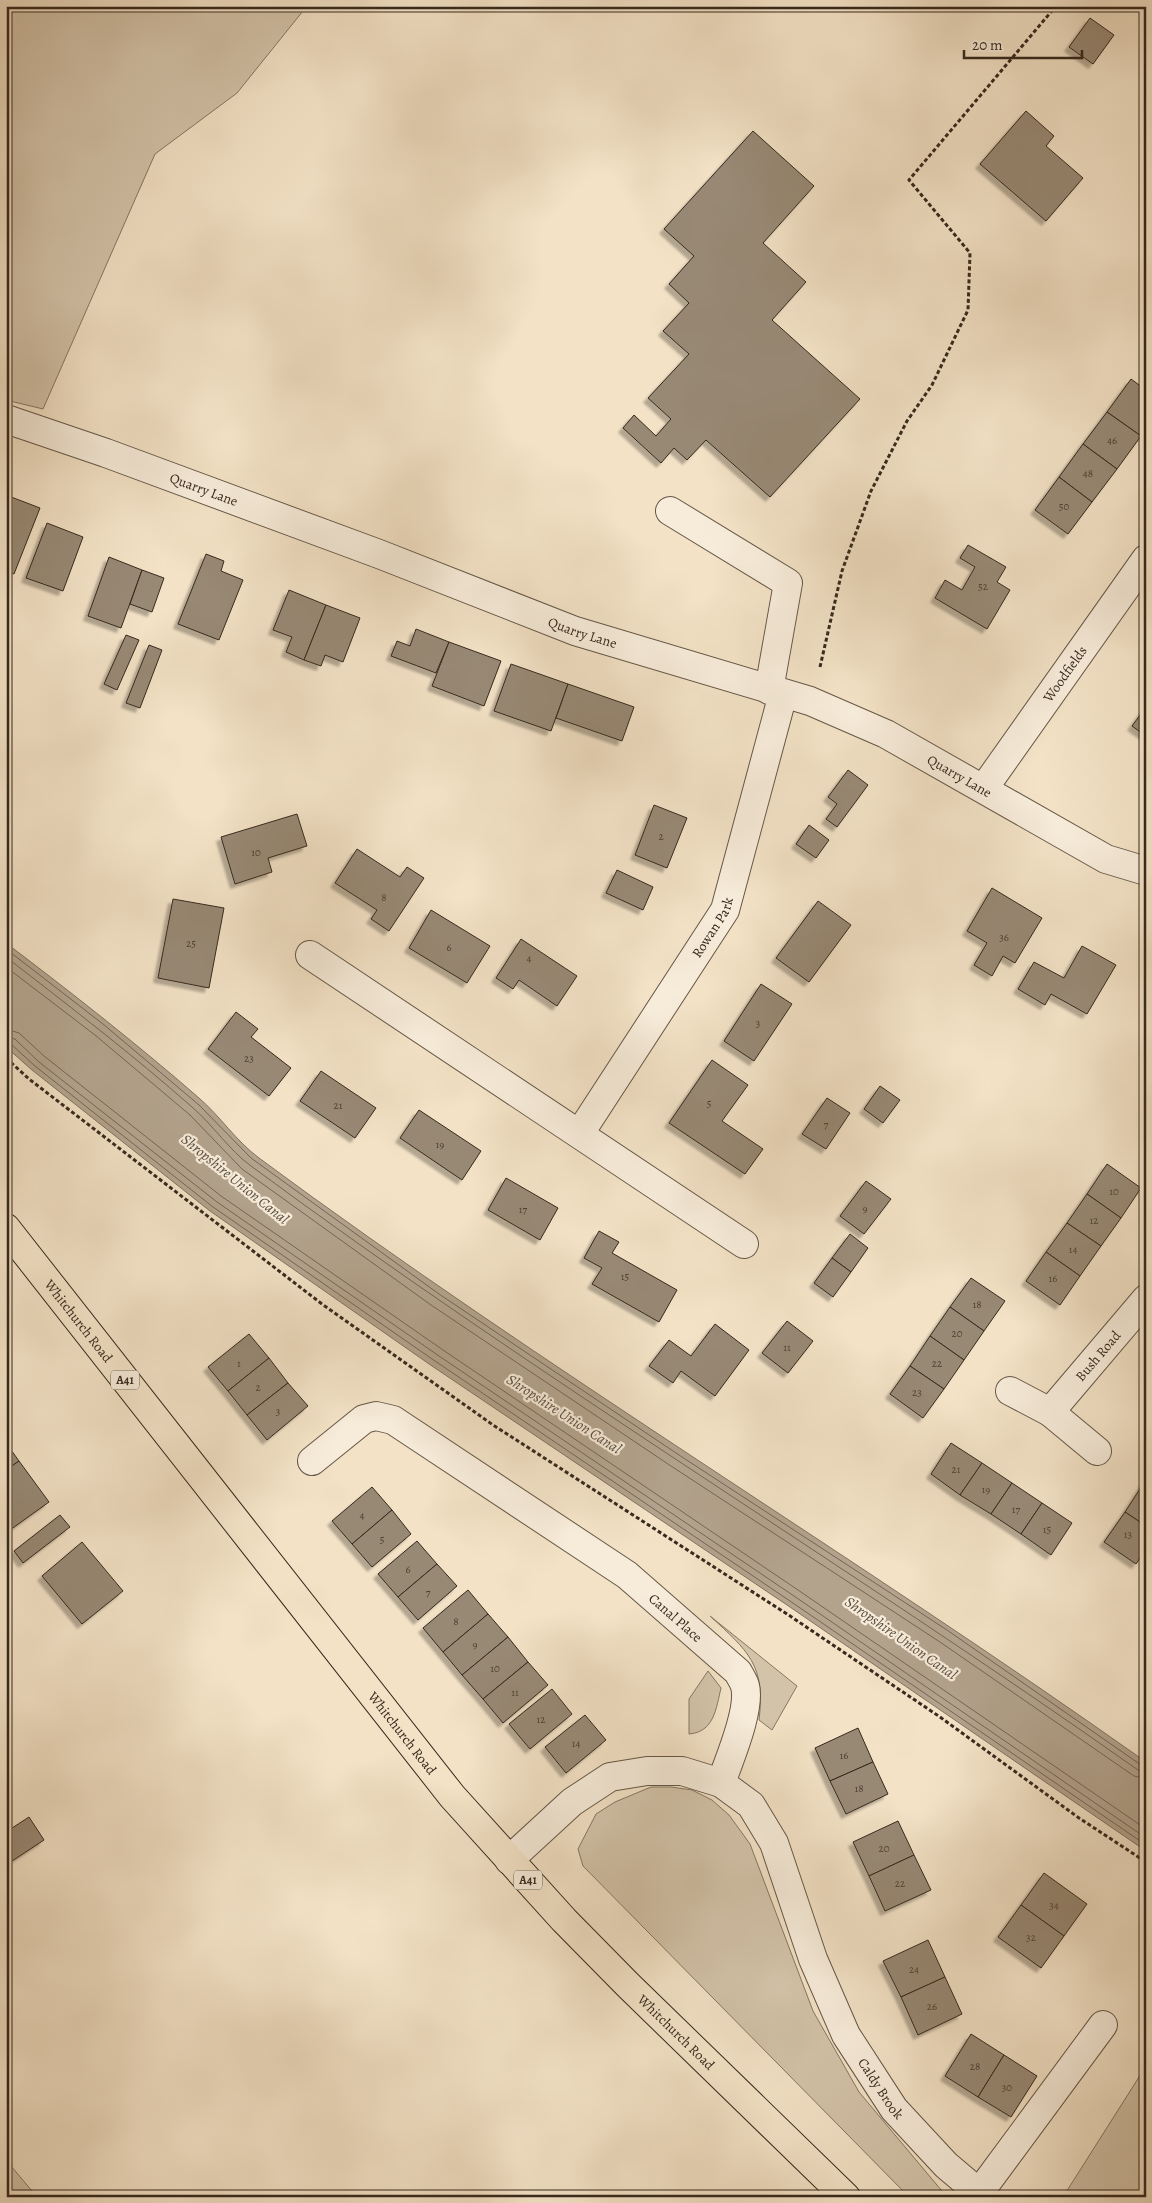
<svg xmlns="http://www.w3.org/2000/svg" width="1152" height="2203" viewBox="0 0 1152 2203" font-family="Alegreya,serif">
<style>
.green{fill:#d3c3a9;stroke:#847663}
.water{fill:#b3a38d;stroke:#817260}
.lines{fill:none;stroke-linecap:round;stroke-linejoin:round}
.shore{stroke:#746655;stroke-width:1}
.building{fill:#988975;stroke:#36291d;filter:url(#shadow)}
.minor-casing{stroke:#655747;stroke-width:30}
.highway-casing{stroke:#36291d;stroke-width:30}
.path{stroke:#36291d;stroke-width:3;stroke-dasharray:4 2.5;stroke-linecap:butt}
.minor{stroke:#f7ecda;stroke-width:28}
.highway{stroke:#f3e2c6;stroke-width:28}
.labels{text-anchor:middle;stroke-width:4.5;stroke-linejoin:round;paint-order:stroke}
.number-label{font-size:11px;fill:#4e4133}
.shield{fill:#f7ecda;stroke:#706456;stroke-width:1}
.shield-label{font-size:12px;font-weight:bold;fill:#36291d}
.street-label{font-size:14px;fill:#36291d;stroke:#f7ecda}
.water-label{font-size:15px;font-style:italic;fill:#5c4e3f;stroke:#f7ecda}
</style>
<defs>
<filter id="shadow"><feDropShadow dx="-4.5" dy="4.5" stdDeviation="1" flood-color="#0004"/></filter>
</defs>
<rect width="100%" height="100%" fill="#f3e2c6"/>
<filter id="stains"><feTurbulence type="fractalNoise" baseFrequency=".004" numOctaves="4"/><feColorMatrix values="0 0 0 0 .2 0 0 0 0 .09 0 0 0 0 .02 0 0 0 .5 -.17"/></filter>
<radialGradient id="worn" r=".72"><stop offset=".6" stop-color="#630" stop-opacity="0"/><stop offset="1" stop-color="#630" stop-opacity=".3"/></radialGradient>
<g class="green">
<path d="M6 6H307L237 93 155 154 43 409 6 400Z"/>
<path d="M710 1616 797 1686 772 1730 759 1720C766 1665 748 1651 710 1616Z"/>
<path d="M708 1671 721 1688C716 1709 714 1732 689 1734V1699Z"/>
<path d="M651 1787H671L692 1790 712 1800 729 1815 750 1844 813 2011 859 2092 947 2197H909L583 1866 578 1849 596 1814 615 1802Z"/>
<path d="M1146 2066V2197H1063Z"/>
<path d="M6 2160 37 2197H6Z"/>
</g>
<path class="water" d="M6 943C72 993 137 1044 199 1098 220 1116 236 1141 259 1158 547 1371 854 1555 1146 1762V1851L787 1605 432 1366 210 1211 32 1070 6 1047Z"/>
<g class="lines">
<g class="shore">
<path d="M6 949 103 1024 199 1105 251 1158 439 1294 679 1455 947 1630 1141 1765 1146 1766"/>
<path d="M6 957C69 1006 132 1054 192 1107 213 1125 229 1150 251 1166 539 1379 846 1564 1138 1770L1146 1772"/>
<path d="M6 967 95 1035 190 1115 242 1169 431 1305 671 1466 940 1642 1134 1776 1146 1779"/>
<path d="M6 1029 19 1033 44 1056 221 1196 443 1350 798 1590 1146 1829"/>
<path d="M6 1037 15 1039 39 1062 217 1202 439 1356 794 1596 1146 1838"/>
<path d="M6 1043 12 1045 35 1066 213 1207 435 1361 790 1601 1146 1845"/>
</g>
</g>
<g class="building">
<path d="M1090 18 1114 35 1093 64 1069 47Z"/>
<path d="M1026 111 1054 136 1046 146 1083 178 1046 221 980 164Z"/>
<path d="M753 131 814 186 763 243 806 282 772 320 860 399 770 497 706 440 687 460 674 448 661 463 623 428 634 415 656 436 671 419 648 398 689 354 663 331 689 303 669 284 694 256 664 229Z"/>
<path d="M1131 379 1146 390V429L1141 436 1107 412Z"/>
<path d="M1107 412 1141 436 1117 469 1083 444Z"/>
<path d="M1083 444 1117 469 1092 502 1059 477Z"/>
<path d="M1059 477 1092 502 1068 534 1035 510Z"/>
<path d="M6 495 40 508 14 574 6 571Z"/>
<path d="M47 523 83 537 63 591 26 578Z"/>
<path d="M968 545 1006 567 997 582 1010 590 987 629 935 598 945 580 962 590 975 567 960 558Z"/>
<path d="M206 554 224 561 221 571 243 580 219 640 178 624Z"/>
<path d="M109 557 142 570 121 628 88 616Z"/>
<path d="M142 570 164 578 152 612 130 604Z"/>
<path d="M289 590 326 605 304 660 286 652 292 637 273 630Z"/>
<path d="M326 605 360 618 343 662 325 655 321 666 304 660Z"/>
<path d="M416 629 449 642 436 673 391 656 397 641 410 646Z"/>
<path d="M126 635 139 640 117 690 104 684Z"/>
<path d="M449 642 501 661 484 706 432 686Z"/>
<path d="M149 645 162 650 140 708 126 703Z"/>
<path d="M511 664 568 684 551 731 494 711Z"/>
<path d="M568 684 634 707 622 741 556 718Z"/>
<path d="M1146 707V736L1132 726Z"/>
<path d="M848 770 868 785 837 827 826 819 837 804 828 797Z"/>
<path d="M654 805 687 818 667 868 635 855Z"/>
<path d="M297 814 307 846 268 858 272 872 235 884 221 837Z"/>
<path d="M809 825 829 840 816 858 796 844Z"/>
<path d="M357 849 400 877 407 867 424 878 389 931 371 919 377 910 335 883Z"/>
<path d="M617 870 653 887 643 910 606 893Z"/>
<path d="M992 888 1042 918 1015 963 1003 956 992 976 974 965 987 943 967 931Z"/>
<path d="M173 899 224 908 209 988 158 978Z"/>
<path d="M818 901 851 925 809 982 776 958Z"/>
<path d="M431 910 490 946 467 983 409 948Z"/>
<path d="M521 939 577 976 557 1006 519 980 513 989 496 978Z"/>
<path d="M1082 946 1116 965 1087 1014 1051 994 1045 1005 1018 989 1034 962 1064 978Z"/>
<path d="M761 984 792 1004 754 1061 724 1041Z"/>
<path d="M236 1012 258 1029 251 1037 291 1068 269 1096 208 1049Z"/>
<path d="M712 1060 748 1085 722 1121 763 1149 745 1174 669 1123Z"/>
<path d="M321 1071 376 1108 355 1138 300 1101Z"/>
<path d="M880 1086 900 1100 883 1123 864 1109Z"/>
<path d="M827 1098 850 1113 826 1149 802 1134Z"/>
<path d="M419 1110 481 1151 462 1180 400 1138Z"/>
<path d="M1107 1164 1141 1188 1121 1218 1087 1194Z"/>
<path d="M506 1178 558 1208 540 1240 488 1210Z"/>
<path d="M866 1181 891 1199 864 1234 840 1216Z"/>
<path d="M1087 1194 1121 1218 1101 1246 1067 1223Z"/>
<path d="M1067 1223 1101 1246 1080 1276 1046 1252Z"/>
<path d="M599 1231 619 1242 612 1253 677 1290 659 1322 592 1284 602 1268 584 1258Z"/>
<path d="M850 1234 868 1248 851 1272 832 1258Z"/>
<path d="M1046 1252 1080 1276 1060 1305 1026 1281Z"/>
<path d="M832 1258 851 1272 833 1297 814 1283Z"/>
<path d="M971 1278 1005 1301 984 1331 950 1307Z"/>
<path d="M950 1307 984 1331 964 1360 930 1336Z"/>
<path d="M787 1321 813 1341 788 1373 762 1353Z"/>
<path d="M715 1324 749 1350 715 1396 681 1371 673 1383 649 1366 669 1340 691 1356Z"/>
<path d="M249 1334 269 1358 228 1391 208 1367Z"/>
<path d="M930 1336 964 1360 944 1389 910 1366Z"/>
<path d="M269 1358 288 1383 247 1415 228 1391Z"/>
<path d="M910 1366 944 1389 923 1418 890 1394Z"/>
<path d="M288 1383 308 1406 267 1440 247 1415Z"/>
<path d="M6 1443 19 1461 6 1470Z"/>
<path d="M951 1443 982 1463 960 1495 931 1474Z"/>
<path d="M19 1461 49 1502 10 1530 6 1525V1470Z"/>
<path d="M982 1463 1012 1483 991 1514 960 1495Z"/>
<path d="M1145 1481 1146 1482V1526L1125 1512Z"/>
<path d="M1012 1483 1042 1503 1021 1534 991 1514Z"/>
<path d="M372 1487 392 1510 352 1544 332 1521Z"/>
<path d="M1042 1503 1072 1523 1051 1555 1021 1534Z"/>
<path d="M392 1510 411 1534 372 1567 352 1544Z"/>
<path d="M1125 1512 1146 1526V1549L1136 1564 1104 1542Z"/>
<path d="M60 1515 70 1527 23 1563 14 1551Z"/>
<path d="M417 1541 437 1564 398 1597 378 1574Z"/>
<path d="M82 1542 123 1591 82 1624 42 1576Z"/>
<path d="M437 1564 457 1586 418 1620 398 1597Z"/>
<path d="M468 1590 488 1614 443 1652 423 1628Z"/>
<path d="M488 1614 508 1637 462 1675 443 1652Z"/>
<path d="M508 1637 528 1662 483 1699 462 1675Z"/>
<path d="M528 1662 548 1685 503 1723 483 1699Z"/>
<path d="M552 1689 572 1714 530 1749 509 1724Z"/>
<path d="M585 1715 606 1740 566 1773 545 1747Z"/>
<path d="M858 1728 873 1762 830 1781 815 1748Z"/>
<path d="M873 1762 888 1794 846 1814 830 1781Z"/>
<path d="M29 1817 44 1840 6 1865V1832Z"/>
<path d="M898 1821 914 1855 869 1876 853 1842Z"/>
<path d="M914 1855 931 1890 885 1911 869 1876Z"/>
<path d="M1044 1873 1087 1904 1064 1936 1021 1905Z"/>
<path d="M1021 1905 1064 1936 1041 1968 998 1937Z"/>
<path d="M928 1940 945 1977 901 1997 883 1961Z"/>
<path d="M945 1977 962 2014 918 2035 901 1997Z"/>
<path d="M971 2034 1004 2055 978 2097 945 2076Z"/>
<path d="M1004 2055 1037 2076 1011 2117 978 2097Z"/>
</g>
<g class="lines">
<defs>
<g id="minor">
<path id="s1" d="M6 419 106 453 379 554 575 631 810 701 886 734 1106 859 1146 871"/>
<path d="M670 511 788 583 769 690"/>
<path id="s2" d="M984 788 1146 559"/>
<path d="M310 955 744 1244"/>
<path id="s3" d="M580 1133 725 910 783 694"/>
<path id="s4" d="M1010 1391 1050 1412 1146 1299"/>
<path d="M1050 1412 1097 1451"/>
<path id="s5" d="M312 1461 364 1419 376 1416 393 1420 627 1575 738 1672C740 1676 744 1682 745 1686 751 1709 729 1760 721 1783"/>
<path id="s6" d="M509 1860 572 1802 610 1777 647 1771H682L721 1783 751 1805 774 1843 813 1959 846 2035 894 2109 946 2165 979 2193 1103 2025"/>
</g>
<g id="highway">
<path id="s7" d="M6 1228 452 1796 564 1920 628 1985 846 2197"/>
</g>
</defs>
<use href="#minor" class="minor-casing"/>
<use href="#highway" class="highway-casing"/>
<g class="path">
<path d="M820 667 842 571 871 491 907 421 932 385 968 310 970 253 909 180 1056 6"/>
<path d="M6 1058 29 1079 322 1304 493 1425 787 1614 940 1717 1079 1818 1146 1862"/>
</g>
<use href="#minor" class="minor"/>
<use href="#highway" class="highway"/>
</g>
<g class="labels">
<g class="number-label">
<text x="1112" y="444">46</text>
<text x="1088" y="477">48</text>
<text x="1064" y="510">50</text>
<text x="983" y="590">52</text>
<text x="661" y="840">2</text>
<text x="256" y="856">10</text>
<text x="384" y="901">8</text>
<text x="1004" y="941">36</text>
<text x="191" y="947">25</text>
<text x="449" y="951">6</text>
<text x="529" y="962">4</text>
<text x="758" y="1027">3</text>
<text x="249" y="1062">23</text>
<text x="709" y="1107">5</text>
<text x="338" y="1109">21</text>
<text x="826" y="1128">7</text>
<text x="440" y="1148">19</text>
<text x="1114" y="1195">10</text>
<text x="865" y="1212">9</text>
<text x="523" y="1213">17</text>
<text x="1094" y="1224">12</text>
<text x="1073" y="1253">14</text>
<text x="625" y="1280">15</text>
<text x="1053" y="1282">16</text>
<text x="977" y="1308">18</text>
<text x="957" y="1337">20</text>
<text x="787" y="1351">11</text>
<text x="239" y="1367">1</text>
<text x="937" y="1367">22</text>
<text x="258" y="1391">2</text>
<text x="917" y="1396">23</text>
<text x="278" y="1415">3</text>
<text x="956" y="1473">21</text>
<text x="986" y="1493">19</text>
<text x="1016" y="1513">17</text>
<text x="362" y="1519">4</text>
<text x="1047" y="1533">15</text>
<text x="1128" y="1538">13</text>
<text x="382" y="1543">5</text>
<text x="408" y="1573">6</text>
<text x="428" y="1596">7</text>
<text x="456" y="1625">8</text>
<text x="475" y="1648">9</text>
<text x="495" y="1672">10</text>
<text x="515" y="1696">11</text>
<text x="541" y="1723">12</text>
<text x="576" y="1747">14</text>
<text x="844" y="1759">16</text>
<text x="859" y="1792">18</text>
<text x="884" y="1852">20</text>
<text x="900" y="1887">22</text>
<text x="1054" y="1909">34</text>
<text x="1031" y="1941">32</text>
<text x="914" y="1973">24</text>
<text x="932" y="2010">26</text>
<text x="975" y="2070">28</text>
<text x="1007" y="2091">30</text>
</g>
<g class="shield">
<rect x="111" y="1370.5" width="28" height="19" rx="4"/>
<rect x="514" y="1870.5" width="28" height="19" rx="4"/>
</g>
<g class="shield-label">
<text x="125" y="1384">A41</text>
<text x="528" y="1884">A41</text>
</g>
<g class="street-label">
<text dy="5" stroke="none"><textPath href="#s1" startOffset="210">Quarry Lane</textPath></text>
<text dy="5" stroke="none"><textPath href="#s1" startOffset="615">Quarry Lane</textPath></text>
<text dy="5" stroke="none"><textPath href="#s2" startOffset="140">Woodfields</textPath></text>
<text dy="5" stroke="none"><textPath href="#s1" startOffset="1020">Quarry Lane</textPath></text>
<text dy="5" stroke="none"><textPath href="#s3" startOffset="245">Rowan Park</textPath></text>
<text dy="5" stroke="none"><textPath href="#s7" startOffset="118">Whitchurch Road</textPath></text>
<text dy="5" stroke="none"><textPath href="#s4" startOffset="119">Bush Road</textPath></text>
<text dy="5" stroke="none"><textPath href="#s5" startOffset="442">Canal Place</textPath></text>
<text dy="5" stroke="none"><textPath href="#s7" startOffset="642">Whitchurch Road</textPath></text>
<text dy="5" stroke="none"><textPath href="#s7" startOffset="1048">Whitchurch Road</textPath></text>
<text dy="5" stroke="none"><textPath href="#s6" startOffset="595">Caldy Brook</textPath></text>
</g>
<g class="water-label">
<text transform="translate(235 1179) rotate(39)" y="5">Shropshire Union Canal</text>
<text transform="translate(564 1414) rotate(33)" y="5">Shropshire Union Canal</text>
<text transform="translate(901 1638) rotate(35)" y="5">Shropshire Union Canal</text>
</g>
</g>
<rect width="1152" height="2203" fill="none" stroke="#f3e2c6" stroke-width="25"/>
<rect x="8" y="8" width="1137" height="2188" fill="none" stroke="#36291d" stroke-width="2.5"/>
<rect x="12" y="12" width="1127" height="2178" fill="none" stroke="#36291d"/>
<path d="M964 50v8h118v-8" fill="none" stroke="#36291d" stroke-width="2.5"/>
<text x="972" y="50" font-size="15" fill="#36291d" stroke="#f7ecda" stroke-width="4" paint-order="stroke">20 m</text>
<rect width="100%" height="100%" filter="url(#stains)"/>
<rect width="100%" height="100%" fill="url(#worn)"/>
</svg>
